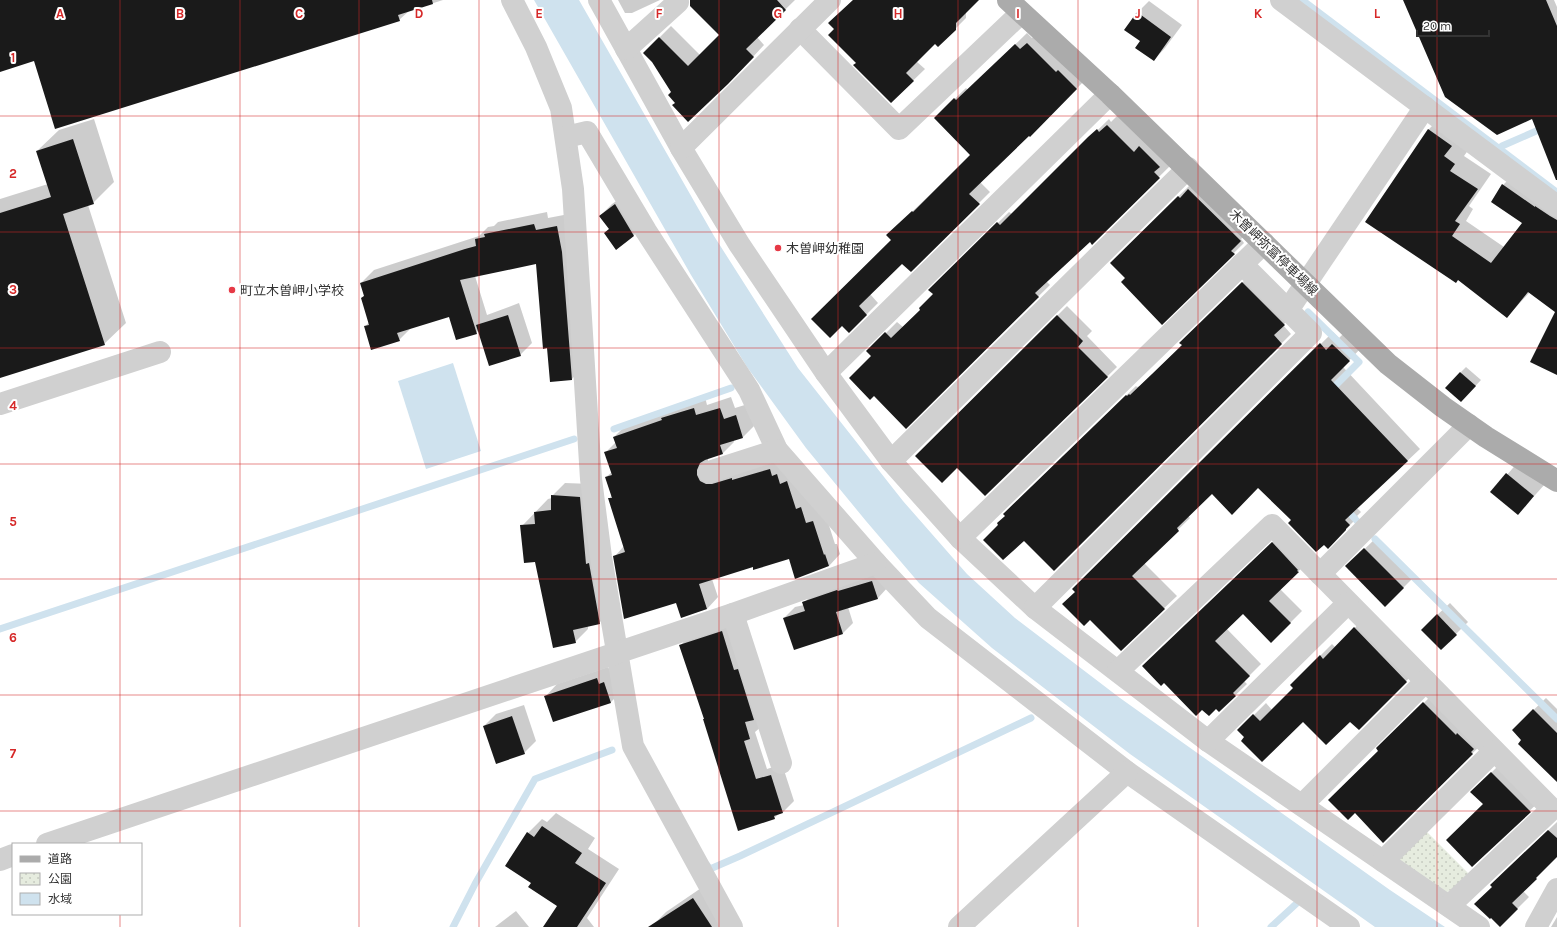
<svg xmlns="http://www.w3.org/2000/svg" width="1557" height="927" viewBox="0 0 1557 927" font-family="Karla,'Noto Sans JP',sans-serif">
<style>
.park{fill:url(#park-dots)}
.water{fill:#cfe2ee}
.shadow{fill:#0003}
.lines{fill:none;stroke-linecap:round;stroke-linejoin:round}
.stream{stroke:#cfe2ee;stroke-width:7}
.building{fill:#1a1a1a}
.minor{stroke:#d0d0d0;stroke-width:22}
.major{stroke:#ababab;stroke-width:22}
.grid{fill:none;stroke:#d62828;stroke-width:1;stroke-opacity:0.55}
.poi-dot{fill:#e63946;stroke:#fff;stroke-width:1.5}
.labels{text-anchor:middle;stroke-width:4;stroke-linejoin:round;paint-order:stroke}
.poi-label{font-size:13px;fill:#333;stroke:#fff;text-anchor:start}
.street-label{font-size:13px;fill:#333;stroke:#fff}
.grid-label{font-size:13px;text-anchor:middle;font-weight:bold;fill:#d62828;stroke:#fff;stroke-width:4;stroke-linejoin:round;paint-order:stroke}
</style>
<defs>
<pattern id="park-dots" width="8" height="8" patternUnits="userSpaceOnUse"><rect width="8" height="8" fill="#e6ecdf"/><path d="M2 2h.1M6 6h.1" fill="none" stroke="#c6cbc0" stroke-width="1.8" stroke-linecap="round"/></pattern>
</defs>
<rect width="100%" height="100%" fill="#fff"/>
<path class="park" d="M1425 830 1471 876 1446 893 1400 862V857Z"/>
<g class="water">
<path d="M534 0H579L714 236 798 368 903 501 967 574 1015 618 1120 698 1390 890 1445 927H1375L1130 754 992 648 919 583 866 521 806 448 747 367 691 275Z"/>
<path d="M1295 0H1308L1557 188V197Z"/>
<path d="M453 363 481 451 426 469 398 381Z"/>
</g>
<g class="shadow">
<path d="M0 0H443L409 11 399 20 35 60 0 58Z"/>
<path d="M618 0H660L632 13H625Z"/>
<path d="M699 0H795L757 37 764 45 739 72 676 103 672 92 653 62 644 53 671 26 700 55 720 35Z"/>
<path d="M853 0H978L966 11V18L955 29 935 43 916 61 925 69 891 102 857 63 835 29 829 23Z"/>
<path d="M1404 0H1554L1557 7V153L1532 118Z"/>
<path d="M1149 1 1182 25 1165 48 1154 60 1142 41 1137 13Z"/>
<path d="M1039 32 1088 77 1030 136 1029 134 980 182 990 192 911 271 902 263 870 294 878 303 849 332 842 325 892 240 888 235 971 155 935 118 966 88 968 90 1027 33 1032 38Z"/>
<path d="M1119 114 1170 166 1092 243 1090 241 1046 281 1050 285 906 427 874 395 873 356 868 351 897 322 903 327 922 309 934 294 930 290 1009 212 1012 214 1109 119 1111 122Z"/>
<path d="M1443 115 1469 149 1464 156 1491 174 1469 206 1473 209 1466 221 1504 247 1523 223 1492 201 1503 185 1518 170 1557 196V374L1556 312 1530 292 1507 317 1458 279 1428 130Z"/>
<path d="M94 119 114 182 93 203 88 205 126 323 104 344 0 377V199L48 184 37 151 59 130Z"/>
<path d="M1200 180 1250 230 1241 239 1244 243 1162 324 1126 278 1111 263 1189 186 1191 188Z"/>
<path d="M628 193 646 223 634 235 616 248 605 233 610 228 600 216 612 204Z"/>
<path d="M547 212 548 218 569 214 584 366 572 379 537 263 475 276 487 315 519 303 532 343 520 355 479 330 476 333 450 315 412 327 399 340 365 327 369 322 362 298 365 295 361 283 374 270 479 236 488 227 494 226 498 222Z"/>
<path d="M1252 273 1294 315 1283 325 1291 334 1054 570 1024 539 984 540 1006 516 1014 504 1136 386 1137 387 1140 386 1183 345 1181 343Z"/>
<path d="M1067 306 1092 331 1087 336 1117 367 985 495 957 467 916 456Z"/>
<path d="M1333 332 1339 338 1345 332 1361 348 1343 367 1420 449 1357 508 1361 512 1357 516 1358 517 1328 547 1293 520 1259 487 1212 492 1188 516 1190 518 1144 563 1177 596 1121 649 1073 589Z"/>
<path d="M1466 367 1481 380 1467 395 1461 372Z"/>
<path d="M705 397 707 405 731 397 735 408 748 404 754 426 743 437 734 440V442L723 453 708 458V464L781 458 824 510 835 544H837L840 554 829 566 789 558 753 566 712 579 718 597 707 609 681 617 677 602 615 556 624 546 609 499 612 495 606 477 612 472 606 452 616 442 614 437 626 425 671 410 674 407Z"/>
<path d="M1519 461 1546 483 1518 514 1492 492Z"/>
<path d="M565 483 592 484 612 610 599 623 588 626V629L575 642 536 560 522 526 548 499 552 498V496Z"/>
<path d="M1284 531 1310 560 1280 589 1302 611 1271 642 1243 612 1226 628 1261 664 1244 681 1247 684 1219 711 1155 654Z"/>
<path d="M1377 537 1415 576 1385 606 1347 566Z"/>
<path d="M883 571 888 587 878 598 848 607 853 623 843 633 784 618 795 607 804 605V603L814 592Z"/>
<path d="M1450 603 1468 622 1441 649 1434 618Z"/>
<path d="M1367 616 1418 669 1359 729 1350 720H1303L1246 737 1239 730 1266 703 1272 710 1294 688 1303 673 1332 644 1335 647Z"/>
<path d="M733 620 761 727 755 732 767 769 782 764 794 801 783 812 779 814 774 818 705 718 680 646 691 634Z"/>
<path d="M608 667 623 690 611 702 554 721 546 696 557 684Z"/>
<path d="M1435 692 1484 742 1383 841 1355 812 1329 800 1379 750 1378 748Z"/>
<path d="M1546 698 1557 709V781L1513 730Z"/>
<path d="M524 705 536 741 524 753 484 726 496 714Z"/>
<path d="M1503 761 1541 800 1472 865 1484 804 1472 792Z"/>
<path d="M556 813 595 838 588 849 619 869 587 918 594 927H545L559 906 533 882 528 833 542 819 547 822Z"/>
<path d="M1557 822V856L1523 891 1529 897 1500 926 1493 886 1503 873Z"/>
<path d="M707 884 735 927H652V926L666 912Z"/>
<path d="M516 911 529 927H495Z"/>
<path d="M1557 917V927H1551Z"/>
</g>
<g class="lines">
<g class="stream">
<path d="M1502 146 1557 122"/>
<path d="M1308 312 1359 362 1329 392"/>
<path d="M614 429 731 388"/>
<path d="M1345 508 1357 521"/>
<path d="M1375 539 1557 719"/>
<path d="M0 629 574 439"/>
<path d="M707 865 710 869 740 856 1031 718"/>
<path d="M453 927 475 884 535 779 612 750"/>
<path d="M1271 927 1296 904"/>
</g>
</g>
<g class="building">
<path d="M0 0H432L433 4 398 15 400 21 55 129 34 61 0 72Z"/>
<path d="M690 0H777L786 10 746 49 754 57 728 84 688 122 672 105 675 103 668 95 671 92 652 62 643 53 659 37 688 66 719 35 690 6Z"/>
<path d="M853 0H979L956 23V30L938 47 935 44 906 73 914 81 891 103 853 65 856 63 828 35 834 29 828 23Z"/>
<path d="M1403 0H1546L1557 26V180H1556L1532 119 1497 135 1445 97Z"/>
<path d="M1137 12 1171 37 1154 61 1135 48 1140 41 1124 30Z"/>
<path d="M1027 43 1056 72 1058 70 1077 89 1030 137 1029 136 969 194 980 204 911 272 902 264 859 306 867 315 849 333 842 326 830 338 811 319 891 240 886 235 912 211 913 212 970 155 934 118 954 98 956 100 1015 44 1020 49Z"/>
<path d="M1107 125 1134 152 1139 146 1160 167 1154 172 1160 178 1092 245 1090 242 1035 293 1039 297 906 429 874 396 870 400 849 378 871 356 866 351 885 332 891 338 920 310 919 308 933 294 928 290 997 222 1000 225 1088 137 1097 129 1099 132Z"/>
<path d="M1428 129 1452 146 1444 156 1455 164 1450 171 1478 189 1455 221 1460 224 1452 236 1491 263 1522 223 1491 202 1502 184 1535 207V206L1550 216 1557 220V375L1530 362 1555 312 1528 292 1507 318 1458 280 1456 283 1365 222Z"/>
<path d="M73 139 94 204 63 214 105 345 0 378V213L51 197 36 151Z"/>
<path d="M1188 189 1241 241 1231 251 1235 254 1162 325 1121 282 1125 278 1110 263 1178 196 1180 198Z"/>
<path d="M615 204 634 236 616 250 604 233 609 229 599 216Z"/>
<path d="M534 224 536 230 557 226 562 252 572 380 550 382 547 348 543 349 536 264 460 280 477 334 456 340 449 317 397 333 400 341 371 350 364 326 369 325 361 298 364 296 360 283 465 249 476 246 475 239 485 237 484 234Z"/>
<path d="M1242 282 1285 325 1274 335 1282 344 1054 571 1024 541 1003 560 983 540 998 525 997 523 1005 516 1003 514 1126 395 1127 396 1129 394 1130 395 1152 374 1182 345 1179 343Z"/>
<path d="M508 315 521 356 489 366 476 325Z"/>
<path d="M1057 315 1083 341 1078 347 1108 377 985 496 957 468 942 483 915 456Z"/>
<path d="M1320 343 1326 350 1332 344 1350 361 1331 380 1408 461 1345 520 1350 525 1346 529V530L1328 549 1324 545 1316 552 1288 523 1291 520 1258 488 1232 515 1212 494 1177 528 1179 531 1132 576 1165 609 1121 651 1090 620 1084 626 1062 604 1075 592 1072 589Z"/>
<path d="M1460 372 1476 386 1461 402 1445 388Z"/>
<path d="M694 408 696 415 720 408 724 419 736 415 743 438 720 445 723 454 705 460 700 463 697 470V475L700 481 706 484H712L732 478V480L770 469 772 476 777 474 780 484 787 481 796 509 801 507 806 523 813 521 824 555 825 554 829 566 795 579 789 559 753 570V567L699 584 707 609 681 618 676 603 624 619 613 556 625 552 608 498H612L605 477 612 475 604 452 617 448 613 437 662 420 661 418Z"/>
<path d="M1506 473 1534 496 1518 515 1490 492Z"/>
<path d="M551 495 580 497 586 564 589 563 600 624 573 630 576 643 553 648 535 562 524 563 520 525 535 524 534 512 551 510Z"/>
<path d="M1272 542 1298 570 1297 571 1299 572 1269 601 1291 623 1271 643 1243 614 1215 641 1250 676 1233 693 1236 696 1219 712 1216 709 1209 716 1202 710 1196 716 1164 683 1161 686 1142 666Z"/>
<path d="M1364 548 1404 588 1385 607 1345 566Z"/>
<path d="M872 581 878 599 836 612 843 634 794 650 783 618 805 611 802 602 837 590 838 591Z"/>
<path d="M1437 614 1457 635 1441 650 1421 630Z"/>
<path d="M1354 627 1407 682 1359 730 1350 722 1326 745 1303 722 1262 762 1241 741 1244 737 1237 730 1253 714 1260 721 1293 688 1290 685 1320 655 1323 659Z"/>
<path d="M722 631 734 670 738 669 754 720 745 722 750 739 744 741 756 779 771 775 783 813 774 816 775 819 738 831 703 719H704L679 645Z"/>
<path d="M597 678 599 684 604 682 611 703 553 722 544 696Z"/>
<path d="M1423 702 1456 735 1457 733 1474 749 1471 752 1473 754 1383 843 1355 813 1348 820 1328 800 1378 751 1376 748Z"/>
<path d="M1533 709 1557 733V782L1518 744 1521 740 1512 730Z"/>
<path d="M512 716 525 754 496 764 483 726Z"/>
<path d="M1491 772 1531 812 1472 867 1446 840 1483 804 1470 792Z"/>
<path d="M542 826 582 853 575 863 606 883 577 927H543L557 906 528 887 531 883 505 866 527 832 534 837Z"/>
<path d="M1548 830 1557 838V857L1536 878 1537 879 1512 903 1518 909 1500 927 1491 918 1490 919 1474 904 1492 887 1490 885Z"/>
<path d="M693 898 712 927H648Z"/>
</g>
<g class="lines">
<g class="minor">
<path d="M512 0 536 47 561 108 573 189 591 479 601 557 633 746 732 927"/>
<path d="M599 0 681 148 739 244 826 373 891 461 960 538 1035 608 1208 741 1479 927"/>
<path d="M1281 0 1557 206"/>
<path d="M800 29 899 129 1021 13"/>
<path d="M626 49 678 2"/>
<path d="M566 137 587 132 646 231 749 390 777 450 876 563 928 618 1127 772 1349 927"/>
<path d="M681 148 830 0"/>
<path d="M1288 310 1425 107"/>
<path d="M826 373 1110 94"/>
<path d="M0 404 160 352"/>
<path d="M891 461 1188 168"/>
<path d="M709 472 777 450"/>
<path d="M960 538 1264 243"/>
<path d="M1320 574 1469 425"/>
<path d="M1035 608 1311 333 1242 264"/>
<path d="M733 614 781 763"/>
<path d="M1118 671 1272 525 1552 809 1449 906"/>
<path d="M1208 741 1348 603"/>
<path d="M1302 805 1426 681"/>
<path d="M47 844 733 614 876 563"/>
<path d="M0 860 13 855"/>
<path d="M1383 861 1494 751"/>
<path d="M959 927 1127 772"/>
<path d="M1536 927 1557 889"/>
</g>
<path class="major" d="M1008 0 1110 94 1388 364 1443 407 1486 437 1557 481"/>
</g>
<path class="grid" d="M120 0V844M240 0V927M359 0V927M479 0V927M599 0V927M719 0V927M838 0V927M958 0V927M1078 0V927M1198 0V927M1317 0V927M1437 0V927M0 116H1557M0 232H1557M0 348H1557M0 464H1557M0 579H1557M0 695H1557M0 811H1557M120 914V927"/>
<g class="poi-dot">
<circle cx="778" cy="248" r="4"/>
<circle cx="232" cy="290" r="4"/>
</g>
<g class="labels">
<g class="poi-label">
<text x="786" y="253">木曽岬幼稚園</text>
<text x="240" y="295">町立木曽岬小学校</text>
</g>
<g class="street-label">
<text transform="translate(1274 252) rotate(44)" y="5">木曽岬弥富停車場線</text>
</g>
</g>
<g class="grid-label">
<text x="60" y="18">A</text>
<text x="180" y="18">B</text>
<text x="299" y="18">C</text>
<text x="419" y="18">D</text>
<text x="539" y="18">E</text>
<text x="659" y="18">F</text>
<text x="778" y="18">G</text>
<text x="898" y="18">H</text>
<text x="1018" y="18">I</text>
<text x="1138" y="18">J</text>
<text x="1258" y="18">K</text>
<text x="1377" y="18">L</text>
<text x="13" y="62">1</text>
<text x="13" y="178">2</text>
<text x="13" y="294">3</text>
<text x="13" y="410">4</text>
<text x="13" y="526">5</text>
<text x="13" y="642">6</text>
<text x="13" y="758">7</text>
</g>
<rect x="12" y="843" width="130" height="72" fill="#ffffff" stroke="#adadad"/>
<rect x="20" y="856" width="20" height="6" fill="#ababab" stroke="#adadad"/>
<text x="48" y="863" font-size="12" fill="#333333">道路</text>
<rect x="20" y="873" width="20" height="12" fill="url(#park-dots)" stroke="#adadad"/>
<text x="48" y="883" font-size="12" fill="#333333">公園</text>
<rect x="20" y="893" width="20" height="12" fill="#cfe2ee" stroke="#adadad"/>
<text x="48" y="903" font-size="12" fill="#333333">水域</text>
<path d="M1417 30v6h72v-6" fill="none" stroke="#333333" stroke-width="2"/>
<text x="1423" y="30" font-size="12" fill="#333333" stroke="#ffffff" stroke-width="3" paint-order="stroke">20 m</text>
</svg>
